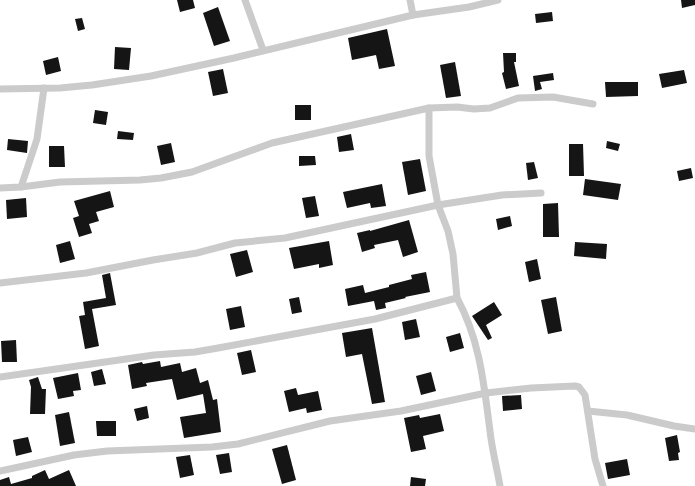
<svg xmlns="http://www.w3.org/2000/svg" width="695" height="486" viewBox="0 0 695 486" font-family="'PT Sans Narrow',sans-serif">
<style>
.building{fill:#151515}
.lines{fill:none;stroke-linecap:round;stroke-linejoin:round}
.minor{stroke:#cbcbcb;stroke-width:7}
</style>
<rect width="100%" height="100%" fill="#fff"/>
<g class="building">
<path d="M177 0H193L195 8 180 12Z"/>
<path d="M681 0H695V5L682 8Z"/>
<path d="M218 7 230 41 214 46 203 13Z"/>
<path d="M552 12 553 21 536 23 535 14Z"/>
<path d="M82 18 85 29 78 31 75 19Z"/>
<path d="M387 29 395 66 379 69 376 55 352 60 348 38Z"/>
<path d="M115 47 131 48 129 70 114 69Z"/>
<path d="M503 53H516V62H514L519 86 506 89 502 73 504 72Z"/>
<path d="M58 57 61 71 46 75 43 61Z"/>
<path d="M455 62 461 96 446 98 440 65Z"/>
<path d="M223 69 228 93 213 96 208 72Z"/>
<path d="M684 70 687 83 662 88 659 74Z"/>
<path d="M553 73 554 80 540 82 542 89 535 91 533 76Z"/>
<path d="M605 82H638V96L606 97Z"/>
<rect x="295" y="105" width="16" height="15"/>
<path d="M95 110 108 112 106 125 93 123Z"/>
<path d="M118 131 134 133 133 140 117 139Z"/>
<path d="M351 134 354 150 339 152 337 137Z"/>
<path d="M8 139 28 141 27 153 7 150Z"/>
<path d="M607 141 620 144 618 151 606 148Z"/>
<path d="M171 143 175 162 161 165 157 146Z"/>
<path d="M569 144H583L584 176H569Z"/>
<path d="M49 146H64L65 167H49Z"/>
<path d="M299 156H315L316 165 299 166Z"/>
<path d="M420 159 426 191 408 195 402 162Z"/>
<path d="M534 162 538 178 528 180 526 163Z"/>
<path d="M691 168 693 178 679 181 677 171Z"/>
<path d="M585 179 621 184 618 200 583 195Z"/>
<path d="M382 184 386 206 371 208 370 203 347 208 343 192Z"/>
<path d="M110 191 114 207 96 212 99 221 89 224 92 233 79 237 73 218 79 216 74 201Z"/>
<path d="M315 196 319 216 306 218 302 198Z"/>
<path d="M26 198 27 217 7 219 6 200Z"/>
<path d="M558 203 559 237H543V204Z"/>
<path d="M510 216 512 226 498 230 496 219Z"/>
<path d="M409 220 418 252 403 257 398 240 374 245 375 248 362 252 357 233 370 230V231Z"/>
<path d="M70 241 75 259 60 263 56 245Z"/>
<path d="M329 241 333 265 319 268V264L294 269 289 248Z"/>
<path d="M575 242 607 244 606 259 574 256Z"/>
<path d="M247 250 253 272 236 277 230 254Z"/>
<path d="M537 259 541 279 529 282 525 262Z"/>
<path d="M426 272 430 292 405 297 406 298 385 303 386 308 376 310 374 301 348 306 345 289 363 285 365 293 389 287V285L412 279 411 275Z"/>
<path d="M110 273 116 305 92 309 99 346 85 349 79 316 85 315 83 302 106 298 102 275Z"/>
<path d="M299 297 302 312 292 314 289 299Z"/>
<path d="M556 297 562 331 548 334 541 300Z"/>
<path d="M494 302 502 315 486 325 492 338 488 340 472 316Z"/>
<path d="M241 306 245 327 230 330 226 309Z"/>
<path d="M416 319 420 337 405 340 402 322Z"/>
<path d="M372 328 385 402 372 404 362 354 346 357 342 333Z"/>
<path d="M460 333 464 348 450 352 446 337Z"/>
<path d="M16 340 17 362H2L1 341Z"/>
<path d="M251 350 256 372 242 375 237 353Z"/>
<path d="M160 361 161 367 180 363 182 372 196 368 200 383 208 380 213 400 217 399 221 432 184 438 180 417 206 413 203 394 177 400 172 379 146 383 147 386 132 389 128 365 142 362 143 364Z"/>
<path d="M102 369 106 384 94 386 91 372Z"/>
<path d="M431 372 436 391 421 395 416 376Z"/>
<path d="M78 373 81 390 73 391 74 396 58 399 53 378Z"/>
<path d="M38 377 42 389H46L45 414H30L31 387 29 380Z"/>
<path d="M296 388 298 395 318 391 322 410 307 413 306 408 289 412 284 391Z"/>
<path d="M521 395 522 409 503 411 502 396Z"/>
<path d="M147 406 149 418 137 421 134 409Z"/>
<path d="M69 412 75 443 60 446 55 415Z"/>
<path d="M440 414 444 431 423 436 426 449 411 452 404 418 419 415 420 418Z"/>
<path d="M96 421H116V436H97Z"/>
<path d="M677 435 680 452 678 453 679 460 669 461 665 438Z"/>
<path d="M28 437 32 452 16 456 13 440Z"/>
<path d="M287 445 296 480 282 484 272 449Z"/>
<path d="M229 453 232 472 220 474 216 455Z"/>
<path d="M190 455 194 475 180 478 176 457Z"/>
<path d="M627 459 630 475 608 479 605 463Z"/>
<path d="M45 470 49 479 69 470 76 486H0V480L9 477 11 484 32 478V476Z"/>
<path d="M411 477 426 479 425 486H410Z"/>
</g>
<g class="lines">
<g class="minor">
<path d="M245 0 263 50"/>
<path d="M410 0 413 15"/>
<path d="M0 89 60 88 92 85 151 76 234 58 413 15 469 7 498 0"/>
<path d="M429 108V156L438 205 448 231 453 254 457 298"/>
<path d="M21 187 37 139 44 88"/>
<path d="M0 188 21 187 60 182 140 180 161 178 192 172 272 143 429 108 457 107 474 109 490 108 518 98 553 97 593 104"/>
<path d="M0 283 86 273 153 260 197 253 235 243 285 238 438 205 502 195 541 193"/>
<path d="M0 377 154 355 195 352 218 348 375 319 457 298C480 340 484 385 490 431 492 450 497 468 500 486"/>
<path d="M588 411 627 415 674 426 695 429"/>
<path d="M0 471 74 455 107 451 212 447 238 444 330 421 401 411 486 393 531 388 575 386 579 387 585 395 595 459 603 486"/>
</g>
</g>
</svg>
